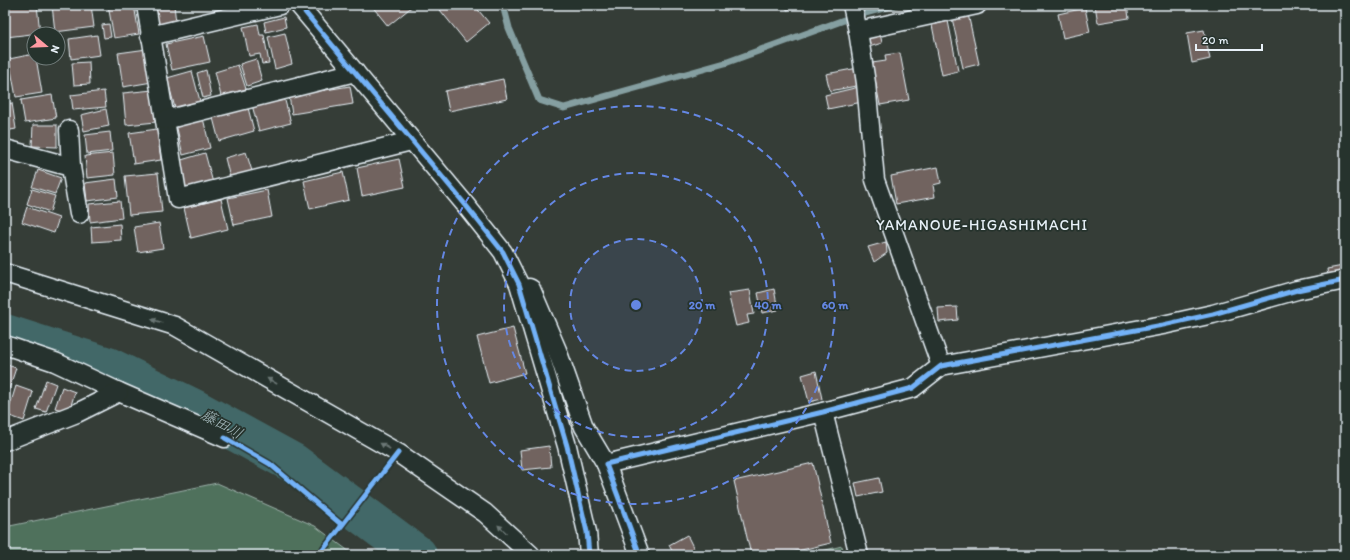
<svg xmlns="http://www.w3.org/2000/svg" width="1350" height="560" viewBox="0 0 1350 560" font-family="Itim,'Klee One',sans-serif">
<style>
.green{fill:#50715c;stroke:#9cb1aa}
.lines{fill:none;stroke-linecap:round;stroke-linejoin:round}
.stream{stroke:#859fa1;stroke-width:7}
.river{stroke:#436867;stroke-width:40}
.building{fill:#71645e;stroke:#e8f1f8}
.minor-casing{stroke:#e8f1f8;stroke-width:21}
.minor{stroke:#26332d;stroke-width:18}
.cycleway-casing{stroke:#26332d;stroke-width:8}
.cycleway{stroke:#73b2f8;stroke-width:5}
.oneway{fill:#6a7674}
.ring{fill:none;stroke:#6487e3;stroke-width:2;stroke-dasharray:7 5}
.labels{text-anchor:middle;stroke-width:3.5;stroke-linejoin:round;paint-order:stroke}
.neighbourhood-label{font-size:15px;letter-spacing:1px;fill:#e8f1f8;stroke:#26332d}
.water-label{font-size:15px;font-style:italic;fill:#a6babe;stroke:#26332d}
.centre{fill:#6487e3;stroke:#26332d;stroke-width:2}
.ring-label{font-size:12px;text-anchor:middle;font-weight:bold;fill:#6487e3;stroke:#26332d;stroke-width:3.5;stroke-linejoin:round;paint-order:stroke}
</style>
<rect width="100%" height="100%" fill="#353d37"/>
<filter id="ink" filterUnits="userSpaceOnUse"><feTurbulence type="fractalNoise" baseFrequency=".025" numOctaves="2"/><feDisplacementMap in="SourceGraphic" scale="8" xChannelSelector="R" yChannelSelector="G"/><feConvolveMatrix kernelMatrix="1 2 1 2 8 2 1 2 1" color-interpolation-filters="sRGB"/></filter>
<g filter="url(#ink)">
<g class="green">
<path d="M217 483 315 526 354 555H5V527Z"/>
<path d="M842 546 844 555H805Z"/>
</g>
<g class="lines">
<path class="stream" d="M503 5 509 28 539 100 564 108 725 63 855 16 895 5"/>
<path class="river" d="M5 334 108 367 196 410 293 463 417 555"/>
</g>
<g class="building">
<path d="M5 5H37L40 33 6 37Z"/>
<path d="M52 5H91L94 27 55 32Z"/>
<path d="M108 5H134L139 34 114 38Z"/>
<path d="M146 5H174L176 23 150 27Z"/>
<path d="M371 5H414L388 26Z"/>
<path d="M436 5H474L489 23 466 42Z"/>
<path d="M786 5H808L787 10Z"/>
<path d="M1095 5H1127L1129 18 1098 23Z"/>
<path d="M1085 8 1090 32 1063 38 1058 14Z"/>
<path d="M968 14 979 64 963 68 952 18Z"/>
<path d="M284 17 286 27 266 32 264 22Z"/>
<path d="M948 21 958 71 942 75 932 25Z"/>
<path d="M109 24 111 37 104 38 102 25Z"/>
<path d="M258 24 260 35H264L269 63 262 64 260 54 249 56 243 27Z"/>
<path d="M1204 30 1210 59 1192 63 1187 33Z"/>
<path d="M285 33 292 64 275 69 268 37Z"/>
<path d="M880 33 882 43 869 47 866 36Z"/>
<path d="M97 35 100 55 71 59 69 39Z"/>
<path d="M204 36 210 62 172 70 166 44Z"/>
<path d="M147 49 152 82 123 87 118 53Z"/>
<path d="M900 53 909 100 880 105 872 63 886 61 885 55Z"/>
<path d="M34 54V58H36L42 93 16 97 9 59Z"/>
<path d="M256 59 262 81 247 86 240 64Z"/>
<path d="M89 62 90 84 74 85 72 63Z"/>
<path d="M238 65 246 89 221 96 215 72Z"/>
<path d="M858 68 861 85 830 91 826 74Z"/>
<path d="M206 70 211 96 203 98 197 73Z"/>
<path d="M192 71 200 101 175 108 167 78Z"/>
<path d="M503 79 507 99 449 111 445 91Z"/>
<path d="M350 86 353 104 292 114 289 96Z"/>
<path d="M859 87 862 102 828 109 825 95Z"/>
<path d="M153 90 156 122 126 125 123 93Z"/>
<path d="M104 91 106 107 73 110 71 95Z"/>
<path d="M52 95 56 118 25 123 21 100Z"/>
<path d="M284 97 291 123 259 131 252 105Z"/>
<path d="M12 103 16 129 5 131V104Z"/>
<path d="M247 104 254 131 219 141 212 114Z"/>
<path d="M106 109 109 126 84 131 81 115Z"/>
<path d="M203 118 210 148 183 155 176 124Z"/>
<path d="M33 125H57V147L32 146Z"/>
<path d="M157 129 161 160 134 164 129 133Z"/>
<path d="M110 132 112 151 87 154 85 135Z"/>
<path d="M246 152 252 171 230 178 225 158Z"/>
<path d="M113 153 115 175 87 178 85 156Z"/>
<path d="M205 153 213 183 185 191 178 161Z"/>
<path d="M399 159 405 187 362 196 357 168Z"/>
<path d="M938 167 941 183 933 185 935 197 896 204 891 176Z"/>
<path d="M38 170 61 178 55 194 32 187Z"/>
<path d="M343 172 349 200 310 209 304 181Z"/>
<path d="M158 173 162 212 129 215 125 176Z"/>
<path d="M116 179 118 197 87 201 85 183Z"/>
<path d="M32 189 55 196 50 212 27 204Z"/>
<path d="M267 190 272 217 234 225 228 198Z"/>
<path d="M221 199 228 229 191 238 184 208Z"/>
<path d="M120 201 122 218 90 222 89 204Z"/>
<path d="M27 207 59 218 54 233 22 222Z"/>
<path d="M159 223 163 248 138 252 134 227Z"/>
<path d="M120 224 121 240 92 242 91 227Z"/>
<path d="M886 242 887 253 874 262 868 247Z"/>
<path d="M1343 266 1345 275 1328 277 1327 269Z"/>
<path d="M774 289 778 310 762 313 758 293Z"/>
<path d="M750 290 754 314 747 315 749 323 736 326 728 293Z"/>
<path d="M957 307 958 320 939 322 938 308Z"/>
<path d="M513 328 525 373 489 383 477 337Z"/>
<path d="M5 364 16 368 5 401Z"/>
<path d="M816 371 822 399 809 402 802 375Z"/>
<path d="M46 380 56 384 46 412 36 409Z"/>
<path d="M16 386 33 392 24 421 7 415Z"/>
<path d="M62 387 75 392 69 412 55 408Z"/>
<path d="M549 446 551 467 522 470 520 450Z"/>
<path d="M813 463 831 543 780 555H751L734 481Z"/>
<path d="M879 478 882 492 858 497 855 483Z"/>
<path d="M687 535 697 555H674L669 545Z"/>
</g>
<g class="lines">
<defs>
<g id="minor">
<path d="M146 5 178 199 411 141"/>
<path d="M299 5 464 203 503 252 519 284 567 446 587 532 589 555"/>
<path d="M852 5 858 31 866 83 875 180 941 366"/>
<path d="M858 31 977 5"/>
<path d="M150 36 280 5"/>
<path d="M165 120 355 72"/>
<path d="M69 130 71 167"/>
<path d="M5 149 71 167 79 214"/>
<path d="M5 273 175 326 398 453 485 513 531 555"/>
<path d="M529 288 531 289 557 350 584 427 606 464"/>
<path d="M5 345 55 362 119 392 225 438"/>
<path d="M823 412 859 555"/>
<path d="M5 441 77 413 119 392"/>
<path d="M640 555 606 464 823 412 913 388 941 366 1163 325 1213 314 1297 290 1345 280"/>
</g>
</defs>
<use href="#minor" class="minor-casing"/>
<use href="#minor" class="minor"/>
<defs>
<g id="cycleway">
<path d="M299 5 464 203 503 252 519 284 567 446 587 532 589 555"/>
<path d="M225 438 270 464 342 525"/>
<path d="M319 555 398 453"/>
<path d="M640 555 606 464 823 412 913 388 941 366 1163 325 1213 314 1297 290 1345 280"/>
</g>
</defs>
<use href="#cycleway" class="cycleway-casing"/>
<use href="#cycleway" class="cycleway"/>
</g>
<defs><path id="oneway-solid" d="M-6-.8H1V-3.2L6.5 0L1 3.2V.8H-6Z"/></defs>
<g class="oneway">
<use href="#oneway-solid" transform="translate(157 321) rotate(-163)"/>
<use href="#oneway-solid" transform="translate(272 381) rotate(-150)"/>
<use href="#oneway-solid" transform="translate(385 446) rotate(-150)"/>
<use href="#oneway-solid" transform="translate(502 529) rotate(-137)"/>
</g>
</g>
<circle cx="636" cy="305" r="66" fill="#6487e3" fill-opacity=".12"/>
<g class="ring">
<circle cx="636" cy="305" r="66"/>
<circle cx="636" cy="305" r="132"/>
<circle cx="636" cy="305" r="199"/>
</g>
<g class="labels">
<g class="neighbourhood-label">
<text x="982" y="230">YAMANOUE-HIGASHIMACHI</text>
</g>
<g class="water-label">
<text transform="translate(222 424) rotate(29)" y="5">藤田川</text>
</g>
</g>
<circle cx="636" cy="305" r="6" class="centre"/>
<g class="ring-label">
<text x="702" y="309">20 m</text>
<text x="768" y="309">40 m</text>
<text x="835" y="309">60 m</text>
</g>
<rect width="1350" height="560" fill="none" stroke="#26332d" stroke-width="20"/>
<rect x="10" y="10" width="1330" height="540" fill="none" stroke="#e8f1f8" stroke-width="1.5" filter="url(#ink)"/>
<g transform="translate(46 46) rotate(109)"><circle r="19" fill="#26332d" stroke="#747f7e"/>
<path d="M0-3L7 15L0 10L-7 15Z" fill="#ff9aa2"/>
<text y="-6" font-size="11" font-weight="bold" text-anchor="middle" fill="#e8f1f8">N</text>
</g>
<path d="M1196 44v6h66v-6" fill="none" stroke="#e8f1f8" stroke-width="2"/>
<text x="1202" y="44" font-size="12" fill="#e8f1f8" stroke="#26332d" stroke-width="3" paint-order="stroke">20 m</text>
</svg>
